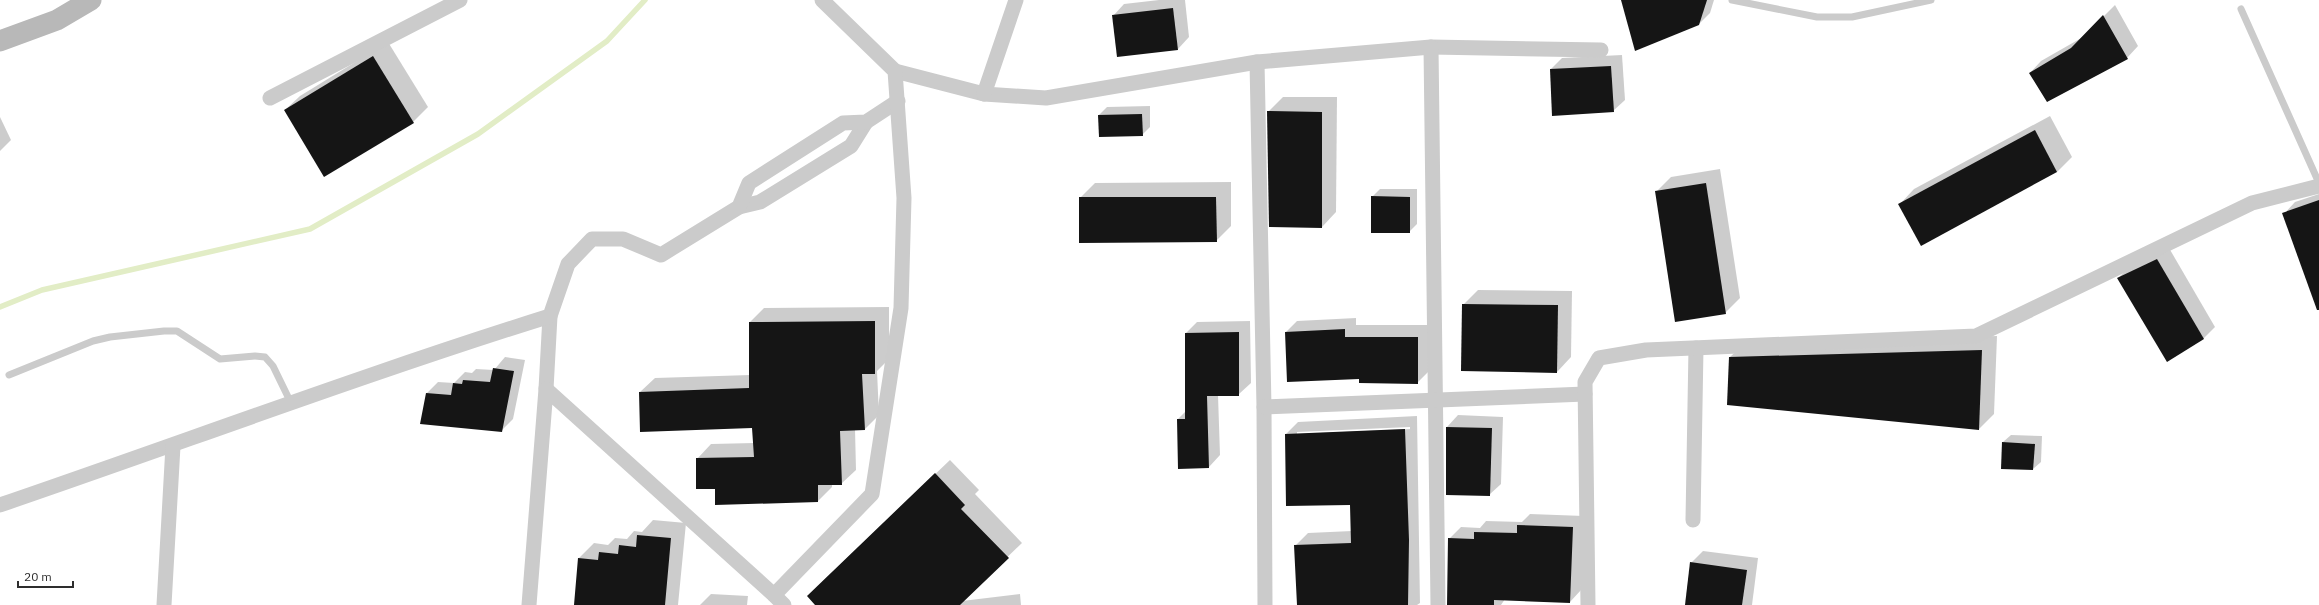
<svg xmlns="http://www.w3.org/2000/svg" width="2319" height="605" viewBox="0 0 2319 605" font-family="'IBM Plex Sans',sans-serif">
<style>
.shadow{fill:#0003;fill-rule:evenodd}
.lines{fill:none;stroke-linecap:round;stroke-linejoin:round}
.stream{stroke:#e2edc6;stroke-width:5.5}
.building{fill:#151515}
.lane{stroke:#cbcbcb;stroke-width:7}
.street{stroke:#cbcbcb;stroke-width:15}
.secondary{stroke:#b8b8b8;stroke-width:21}
</style>
<rect width="100%" height="100%" fill="#fff"/>
<g class="shadow">
<path d="M1159 0H1185L1189 37 1178 49 1113 16 1124 4Z"/>
<path d="M1622 0H1714L1710 13 1699 24Z"/>
<path d="M2115 5 2138 46 2127 58 2030 73 2041 61 2083 37Z"/>
<path d="M388 42 428 107 413 122 285 110 300 96Z"/>
<path d="M1622 55 1625 100 1613 111 1551 69 1562 58Z"/>
<path d="M1283 97H1337L1336 212 1322 227 1268 112Z"/>
<path d="M1150 106V127L1142 135 1099 115 1107 107Z"/>
<path d="M2050 116 2072 157 2057 172 1900 204 1914 189Z"/>
<path d="M0 117 11 140 0 151Z"/>
<path d="M1720 169 1740 298 1725 313 1656 192 1671 177Z"/>
<path d="M1231 182V226L1216 241 1080 198 1095 183Z"/>
<path d="M1380 189H1417V224L1409 232 1372 197Z"/>
<path d="M2319 194V283L2284 214 2295 202Z"/>
<path d="M2169 248 2215 327 2204 338 2167 360 2118 278 2130 267Z"/>
<path d="M1478 290 1572 291 1571 357 1557 372 1463 305Z"/>
<path d="M889 307V359L877 371 879 415 865 429H855L856 470 841 484H832V487L818 501 716 488 697 459 711 444 754 443 753 427 640 392 655 378 750 375V322L764 308Z"/>
<path d="M1356 318V325H1429V371L1417 383 1360 378 1286 332 1297 321Z"/>
<path d="M1250 321 1251 383 1239 394 1218 395 1220 455 1209 467 1178 419 1186 411V333L1197 322Z"/>
<path d="M1997 336 1994 414 1979 429 1730 357 1745 343Z"/>
<path d="M505 357 525 360 513 419 501 431 426 394 438 382 454 383 465 372 472 373 476 369 494 370Z"/>
<path d="M1458 415 1503 417 1501 484 1489 495 1447 494V427Z"/>
<path d="M1417 416 1420 603 1417 605H1298L1295 546 1308 533 1352 531 1351 504 1286 434 1298 422ZM1410 427V429L1297 434V432Z"/>
<path d="M2011 435 2042 436 2041 462 2033 469 2003 442Z"/>
<path d="M950 460 979 490 975 494 1022 543 962 601 1020 594 1021 605H817L822 582Z"/>
<path d="M1530 514 1584 516 1581 590 1570 602 1505 599 1501 605H1448L1449 539 1461 527 1480 528 1486 521 1522 522Z"/>
<path d="M653 520 686 523 678 605H575L579 558 594 543 608 545 615 538 627 539 634 531 642 532Z"/>
<path d="M1703 551 1758 558 1752 605H1686L1691 563Z"/>
<path d="M711 594 748 596 747 605H700Z"/>
</g>
<g class="lines">
<path class="stream" d="M0 307 42 290 310 229 478 134 607 41 645 0"/>
</g>
<g class="building">
<path d="M1621 0H1707L1699 25 1635 51Z"/>
<path d="M1173 8 1178 50 1117 57 1112 15Z"/>
<path d="M2103 15 2128 59 2047 102 2029 73 2071 48Z"/>
<path d="M373 56 414 123 324 177 284 110Z"/>
<path d="M1611 66 1614 112 1552 116 1550 69Z"/>
<path d="M1267 111 1322 112V228L1269 227Z"/>
<path d="M1142 114 1143 136 1099 137 1098 115Z"/>
<path d="M2035 130 2057 172 1921 246 1898 204Z"/>
<path d="M1706 183 1726 314 1675 322 1655 191Z"/>
<path d="M1371 196 1410 197V233H1371Z"/>
<path d="M1079 197H1216L1217 242 1079 243Z"/>
<path d="M2319 200V310H2317L2282 213Z"/>
<path d="M2157 259 2204 339 2167 362 2117 278Z"/>
<path d="M1462 304 1558 305 1557 373 1461 371Z"/>
<path d="M875 321V374H862L865 430 840 431 842 485H818V502L715 505V489H696V458L754 457 752 428 640 432 639 392 749 388V322Z"/>
<path d="M1345 329V337H1418V384L1359 383V379L1287 382 1285 332Z"/>
<path d="M1239 332V396H1207L1209 468 1178 469 1177 419H1185V333Z"/>
<path d="M1982 350 1979 430 1727 405 1729 357Z"/>
<path d="M493 368 514 371 502 432 420 424 426 393 451 395 453 383 462 384 463 380 490 382Z"/>
<path d="M1446 427 1492 428 1490 496 1446 495Z"/>
<path d="M1405 429 1409 540 1408 605H1297L1294 545 1351 543 1350 505 1286 506 1285 434Z"/>
<path d="M2002 442 2035 444 2033 470 2001 469Z"/>
<path d="M935 473 965 505 961 509 1009 558 960 605H815L807 596Z"/>
<path d="M1517 525 1573 527 1570 603 1494 600V605H1447L1448 538 1474 539V532L1517 533Z"/>
<path d="M637 535 671 538 665 605H574L578 558 598 560 599 552 618 554 619 545 636 547Z"/>
<path d="M1690 562 1747 570 1742 605H1685Z"/>
</g>
<g class="lines">
<g class="lane">
<path d="M1732 0 1817 17H1852L1931 0"/>
<path d="M2241 9 2319 183"/>
<path d="M9 375 93 341 110 337 164 331H177L220 359 255 356 265 357 273 366 291 403"/>
</g>
<g class="street">
<path d="M1431 47 1601 50"/>
<path d="M1257 62 1264 407 1265 605"/>
<path d="M895 71 984 94 1046 98 1257 62 1431 47 1438 605"/>
<path d="M984 94 1016 0"/>
<path d="M270 98 460 0"/>
<path d="M739 207 760 202 851 146 866 122"/>
<path d="M546 389 550 316"/>
<path d="M1264 407 1585 394"/>
<path d="M0 505C184 442 365 374 550 316L568 264 592 239H623L661 255 739 207 749 183 843 123 866 122 898 101"/>
<path d="M1693 520 1696 348"/>
<path d="M164 605 173 446"/>
<path d="M529 605 546 389 774 595"/>
<path d="M784 605 774 595 872 494 901 308 904 198 895 71 822 0"/>
<path d="M1588 605 1585 382 1599 358 1646 350 1976 336 2252 203 2319 186"/>
</g>
<path class="secondary" d="M0 41 57 20 91 0"/>
</g>
<path d="M18 581v6h55v-6" fill="none" stroke="#2e2e2e" stroke-width="2"/>
<text x="24" y="581" font-size="12" fill="#2e2e2e" stroke="#ffffff" stroke-width="3" paint-order="stroke">20 m</text>
</svg>
